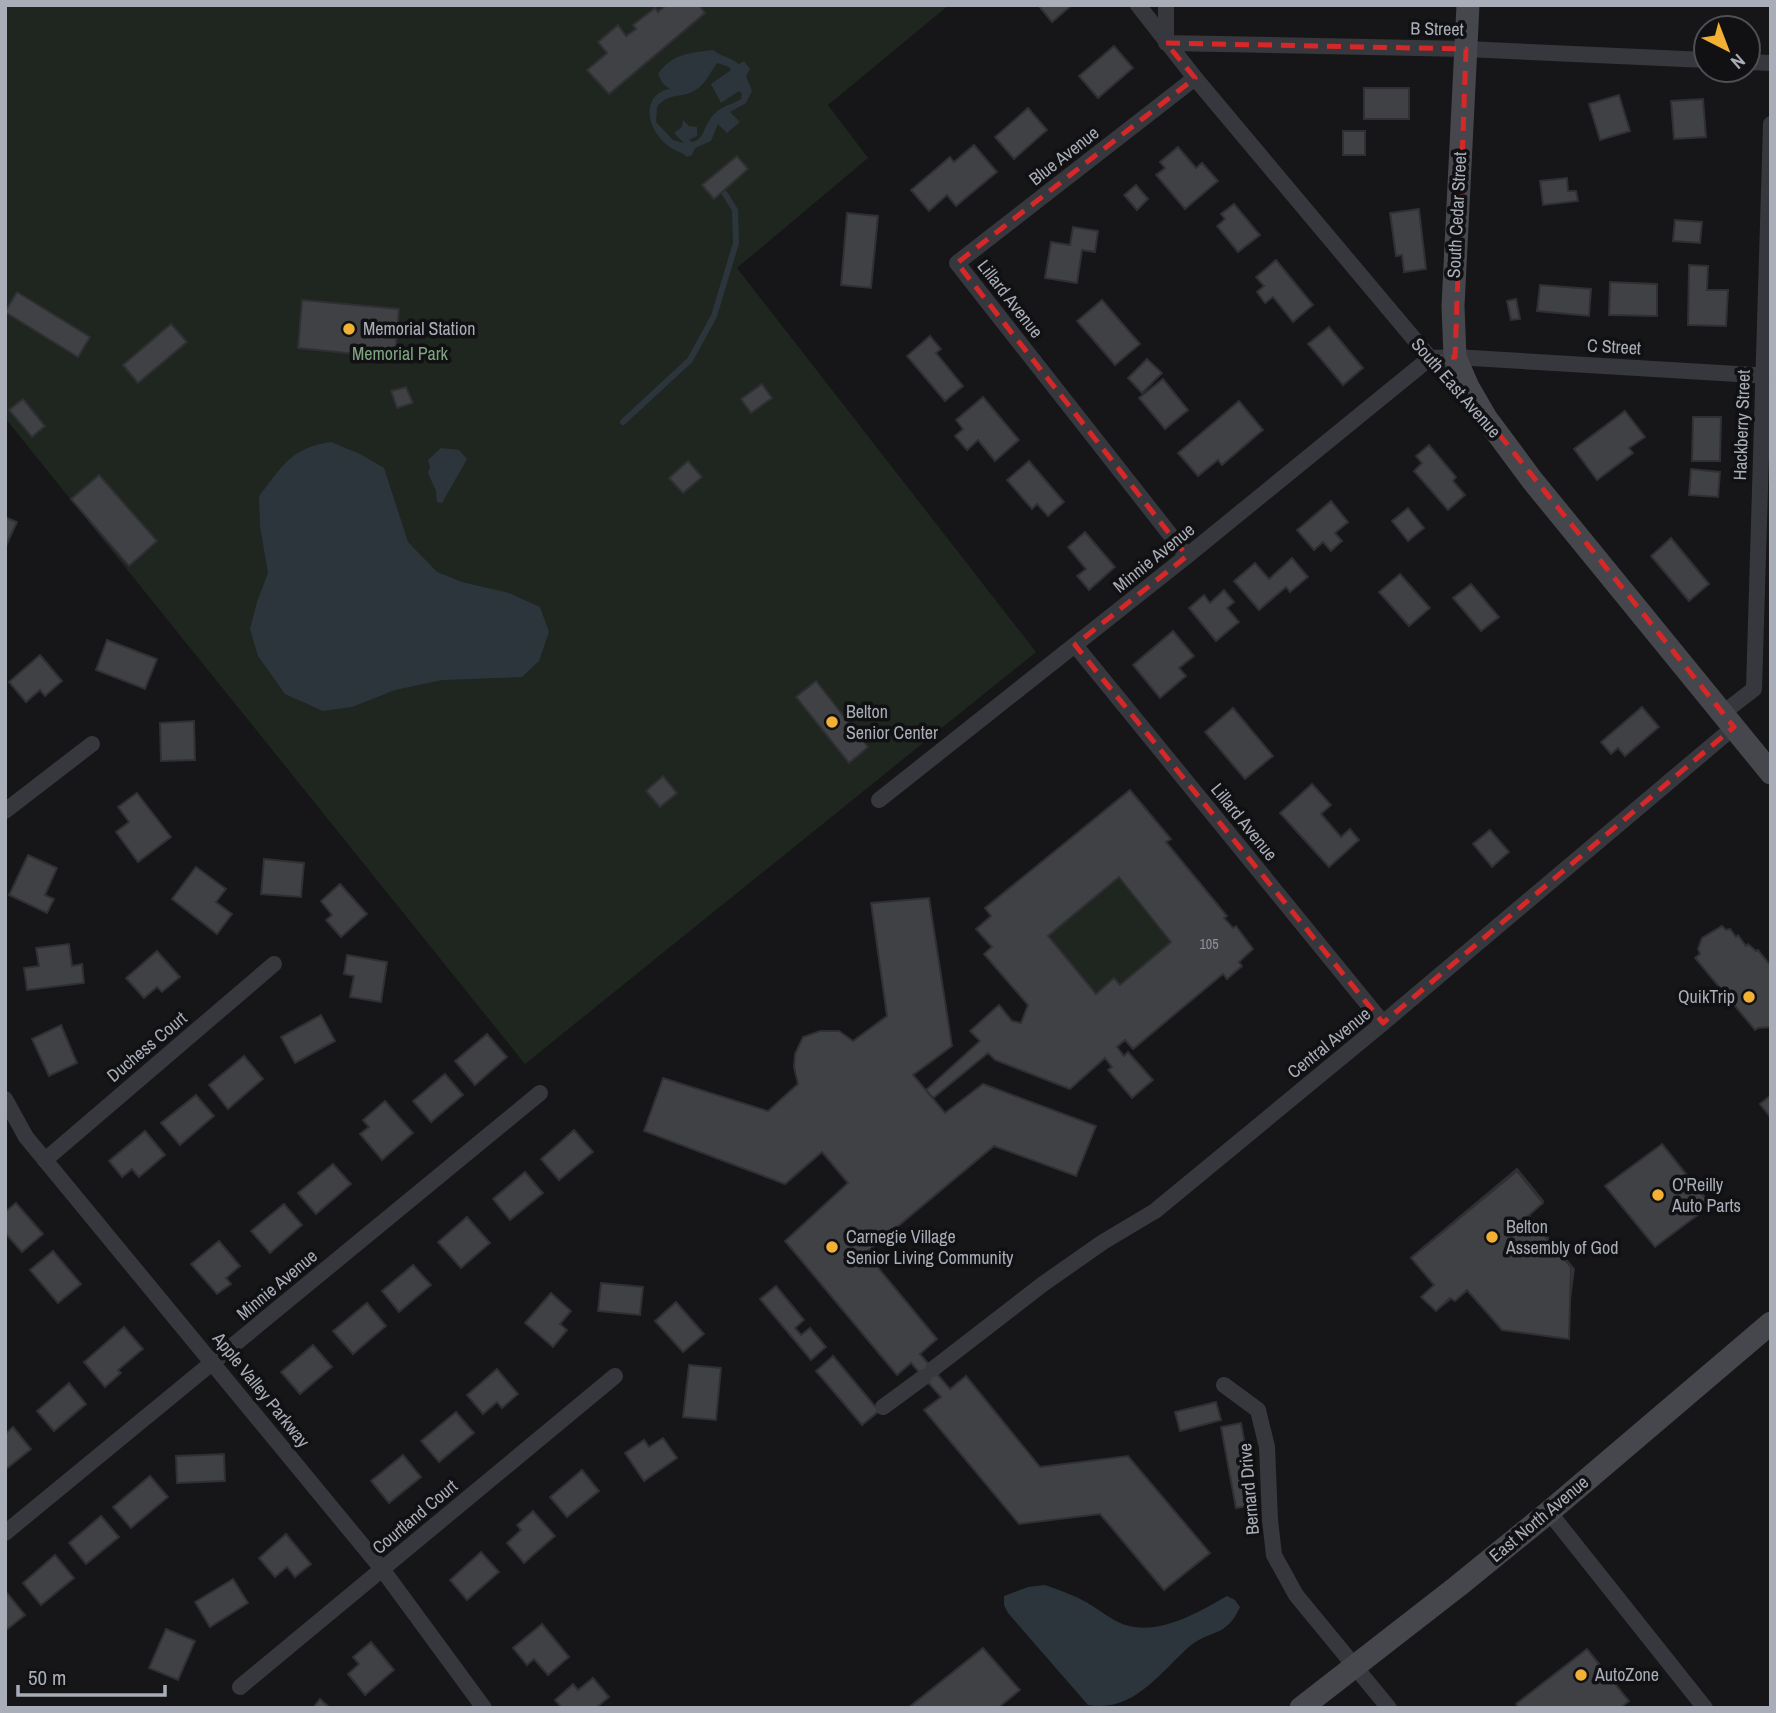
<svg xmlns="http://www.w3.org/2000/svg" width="1776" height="1713" viewBox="0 0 1776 1713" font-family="'Archivo Narrow',sans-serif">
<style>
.green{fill:#1e261f}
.water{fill:#2c353c;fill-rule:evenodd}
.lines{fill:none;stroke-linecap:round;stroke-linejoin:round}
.stream{stroke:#2c353c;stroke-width:6}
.building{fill:#404145;stroke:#303034;stroke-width:2;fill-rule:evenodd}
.street{stroke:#37383d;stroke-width:16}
.secondary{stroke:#45474d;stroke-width:23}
.marked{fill:none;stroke:#d62828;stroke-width:5;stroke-dasharray:14 9;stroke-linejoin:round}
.poi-dot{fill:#f2b134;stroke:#111113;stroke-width:2.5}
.labels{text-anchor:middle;stroke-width:7;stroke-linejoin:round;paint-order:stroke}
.number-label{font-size:14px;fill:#8e929b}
.street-label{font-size:18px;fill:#a8adb8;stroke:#111113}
.poi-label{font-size:18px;fill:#a8adb8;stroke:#111113;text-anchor:start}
.park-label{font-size:18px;fill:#7fa381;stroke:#111113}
</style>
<rect width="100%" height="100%" fill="#161618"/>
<g class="green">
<path d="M5 5H949L828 105 868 158 737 268 1036 652 525 1064 5 418Z"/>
<path d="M1119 877 1171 942 1120 985 1114 978 1096 994 1048 936Z"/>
</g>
<g class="water">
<path d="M713 50C722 57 730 57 739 64L744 61 750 69 746 76 752 91 746 103 730 112 740 122 727 133 718 124 711 141 695 148 692 155 687 157C682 152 678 152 673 149 657 140 644 118 652 101 656 94 662 90 670 89L663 84 658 74C673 53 690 53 713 50ZM717 63 729 67 731 70 711 84 721 103 739 91 742 94 741 99C729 106 717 107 709 121 703 130 704 139 692 142L689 140 697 136V127L689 126 683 120 682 127 674 133 684 143 673 140 656 122 657 107C668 93 679 98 692 92 705 86 709 74 717 63Z"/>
<path d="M331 442 360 454 384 468 408 542 437 572 462 582 509 593 540 607 549 632 539 661 522 677 442 680 395 690 352 707 323 711 285 694 258 656 250 629 257 602 268 573 260 526 259 496C283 466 290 448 331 442Z"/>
<path d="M441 448 459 450 467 459 442 503 437 502 436 491 428 473 430 467 428 460Z"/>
<path d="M1045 1585C1059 1590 1073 1595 1086 1602 1100 1610 1113 1622 1129 1626 1162 1634 1199 1612 1227 1596L1235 1600 1240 1607C1226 1638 1211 1629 1190 1646 1160 1672 1134 1713 1088 1705L1008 1613 1004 1605V1596L1028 1587Z"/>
</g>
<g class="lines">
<path class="stream" d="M623 422 690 360 714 316 736 243 735 210 725 194"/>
</g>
<g class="building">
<path d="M666 5H699L705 13 609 94 587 70 607 53 598 42 618 25 626 36 636 29 633 25 655 8 658 12Z"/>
<path d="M1038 5H1072L1052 22Z"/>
<path d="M1114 46 1133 68 1098 98 1079 76Z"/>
<rect x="1364" y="88" width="45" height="31"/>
<path d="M1619 95 1630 131 1600 140 1589 104Z"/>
<path d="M1703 99 1706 137 1674 139 1671 101Z"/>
<path d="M1028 108 1047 130 1014 159 995 137Z"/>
<rect x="1343" y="131" width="22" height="24"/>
<path d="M974 145 997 172 956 206 947 195 929 211 911 190 950 157 954 162Z"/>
<path d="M1178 147 1196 168 1202 163 1218 181 1185 209 1156 175 1165 168 1160 162Z"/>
<path d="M737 156 748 169 714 199 702 185Z"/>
<path d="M1567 178 1568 191H1576L1578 201 1543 205 1540 181Z"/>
<path d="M1136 185 1148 199 1137 210 1124 195Z"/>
<path d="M1234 204 1260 235 1238 252 1217 226 1225 219 1221 214Z"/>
<path d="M1419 209 1426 269 1404 272 1402 255 1396 256 1390 213Z"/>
<path d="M847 213 878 216 871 288 841 285Z"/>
<path d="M1675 220 1702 222 1700 243 1673 241Z"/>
<path d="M1073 227 1098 231 1095 252 1082 250 1077 283 1045 278 1051 242 1070 245Z"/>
<path d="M1276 260 1313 305 1293 322 1273 297 1265 303 1257 292 1264 286 1256 277Z"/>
<path d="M1689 265 1708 266 1707 290H1728L1726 326 1688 325Z"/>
<path d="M1610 282 1657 284V316L1609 315Z"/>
<path d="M1540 285 1591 289 1589 316 1537 311Z"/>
<path d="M17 292 90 337 78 357 5 312Z"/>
<path d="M1516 299 1520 319 1511 320 1507 301Z"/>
<path d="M302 300 399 309 395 358 298 348Z"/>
<path d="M1102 300 1140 344 1115 365 1077 321Z"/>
<path d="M171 324 187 342 138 383 123 365Z"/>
<path d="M1329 327 1363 368 1343 385 1308 344Z"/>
<path d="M930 336 941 349 936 353 963 386 945 401 907 356Z"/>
<path d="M1147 359 1162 373 1142 393 1128 378Z"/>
<path d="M1163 379 1188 410 1165 429 1139 398Z"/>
<path d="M762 384 772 398 751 413 741 399Z"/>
<path d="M406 387 413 403 397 408 391 391Z"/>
<path d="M983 397 1019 440 995 461 978 440 967 450 955 436 963 429 956 420Z"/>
<path d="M23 399 45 426 32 437 9 410Z"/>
<path d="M1239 401 1263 430 1222 465 1218 460 1198 476 1178 453Z"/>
<path d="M1625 411 1645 437 1629 448 1633 453 1597 480 1574 449Z"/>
<path d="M1693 417H1721L1720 461H1692Z"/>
<path d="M1429 445 1456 477 1453 481 1465 495 1448 510 1414 471 1422 463 1416 456Z"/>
<path d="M688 461 702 477 683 493 669 478Z"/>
<path d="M1029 461 1064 502 1048 516 1037 504 1032 509 1007 480Z"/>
<path d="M1691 469 1720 472 1718 497 1689 495Z"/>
<path d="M99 475 157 541 129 566 71 499Z"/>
<path d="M1331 501 1348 522 1335 533 1342 541 1331 551 1323 542 1314 550 1297 530Z"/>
<path d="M1408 508 1424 528 1408 541 1392 521Z"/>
<path d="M5 517 17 522 5 548Z"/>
<path d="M1085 532 1115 567 1089 590 1077 576 1086 569 1068 547Z"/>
<path d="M1671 538 1709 584 1689 601 1651 556Z"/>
<path d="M1292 558 1308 577 1290 592 1286 587 1259 610 1234 581 1255 563 1269 579Z"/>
<path d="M1400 574 1430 608 1409 626 1379 592Z"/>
<path d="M1471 584 1499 617 1481 631 1453 598Z"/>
<path d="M1224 590 1234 602 1227 608 1239 622 1216 641 1189 608 1204 595 1210 603Z"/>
<path d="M1173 631 1194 656 1179 668 1186 676 1160 698 1133 665Z"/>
<path d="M107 640 157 659 145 689 96 670Z"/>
<path d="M40 655 62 681 45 696 40 690 26 702 9 682Z"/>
<path d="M816 681 868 747 849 763 796 697Z"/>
<path d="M1642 707 1659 727 1625 756 1618 748 1611 754 1601 742Z"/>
<path d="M1233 708 1273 756 1245 779 1205 732Z"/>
<path d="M194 721 195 760 161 761 160 723Z"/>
<path d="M663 776 677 793 660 807 646 791Z"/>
<path d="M1312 784 1331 805 1321 814 1341 837 1350 829 1359 840 1329 867 1280 813Z"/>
<path d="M1130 790 1171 839 1166 842 1227 916 1224 918 1233 928 1236 926 1253 949 1239 962 1242 966 1227 979 1223 974 1133 1049 1125 1040 1117 1047 1124 1056 1128 1052 1153 1080 1132 1098 1108 1070 1112 1067 1105 1058 1070 1089 995 1060 988 1053 933 1098 926 1090 980 1041 970 1031 999 1005 1012 1021 1021 1023 1028 1005 984 954 992 947 976 929 991 916 985 908ZM1119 877 1171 942 1120 985 1114 978 1096 994 1048 936Z"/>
<path d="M137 793 171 837 138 862 116 832 129 822 118 807Z"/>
<path d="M1490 830 1509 852 1492 867 1473 844Z"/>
<path d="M28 855 57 868 45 895 54 899 47 913 9 895Z"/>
<path d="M264 859 304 863 301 897 261 894Z"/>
<path d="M196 867 226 889 216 902 232 914 217 934 172 899Z"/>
<path d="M340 884 367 914 341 937 326 920 332 915 321 901Z"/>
<path d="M929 898 952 1046 913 1075 945 1113 983 1084 1096 1126 1076 1176 994 1146 866 1253 937 1339 920 1354 950 1389 966 1376 1040 1467 1128 1456 1210 1553 1164 1590 1100 1514 1019 1524 924 1410 941 1397 911 1363 897 1375 785 1241 848 1183 822 1152 785 1184 644 1131 663 1078 768 1111 798 1084 794 1067 795 1054 803 1037 820 1031H839L853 1041 887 1016 871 903Z"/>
<path d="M1722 926 1726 930 1730 929 1736 937 1738 935 1746 946 1748 944 1756 951 1758 950 1771 966V1027L1758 1028 1755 1030 1695 958 1700 954 1698 949 1702 938Z"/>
<path d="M69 944 72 966 82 964 84 983 27 990 24 968 39 966 36 948Z"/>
<path d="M157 951 180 977 162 992 157 987 144 998 126 978Z"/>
<path d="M347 955 387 962 381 1002 350 997 354 976 344 974Z"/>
<path d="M321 1015 335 1041 295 1063 281 1037Z"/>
<path d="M61 1025 77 1063 49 1076 32 1039Z"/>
<path d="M487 1034 507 1057 475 1085 455 1061Z"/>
<path d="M244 1056 263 1079 228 1109 209 1085Z"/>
<path d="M445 1074 463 1095 431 1122 413 1101Z"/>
<path d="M196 1095 214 1116 180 1145 161 1123Z"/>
<path d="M1771 1095V1118L1760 1104Z"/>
<path d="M385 1101 413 1133 382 1160 360 1134 369 1127 363 1120Z"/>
<path d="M574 1130 593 1152 559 1180 541 1159Z"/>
<path d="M145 1131 165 1155 139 1177 132 1169 122 1177 109 1161Z"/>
<path d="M1662 1144 1711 1205 1655 1247 1605 1186Z"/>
<path d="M333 1164 351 1184 316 1214 298 1193Z"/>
<path d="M1517 1169 1543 1201 1528 1214 1574 1269 1565 1336 1501 1328 1469 1289 1458 1298H1452L1439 1308H1433L1424 1297 1436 1287 1412 1257Z"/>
<path d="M1517 1171 1543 1203 1528 1216 1571 1267 1569 1339 1502 1330 1467 1290 1455 1301 1450 1298 1436 1311 1421 1297 1434 1285 1411 1258Z"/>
<path d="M525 1172 543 1193 510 1220 493 1199Z"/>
<path d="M16 1203 43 1234 22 1252 5 1233V1212Z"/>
<path d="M284 1204 302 1225 270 1253 251 1231Z"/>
<path d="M467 1217 490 1243 461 1268 438 1242Z"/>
<path d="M219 1241 240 1266 226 1278 231 1284 217 1294 191 1264Z"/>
<path d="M53 1251 81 1284 58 1303 30 1270Z"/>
<path d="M413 1265 431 1285 399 1312 382 1291Z"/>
<path d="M601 1283 643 1287 640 1315 598 1311Z"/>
<path d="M776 1286 804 1320 795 1328 801 1335 810 1328 826 1347 811 1360 760 1299Z"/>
<path d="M551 1293 571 1311 560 1324 567 1330 553 1347 525 1323Z"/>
<path d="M676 1302 704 1334 683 1352 655 1321Z"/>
<path d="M367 1303 386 1326 353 1354 333 1331Z"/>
<path d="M124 1327 143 1349 118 1370 121 1373 105 1387 84 1362Z"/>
<path d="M313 1345 332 1367 300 1394 281 1372Z"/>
<path d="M833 1356 879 1411 862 1425 816 1371Z"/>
<path d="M689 1365 721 1368 716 1420 683 1417Z"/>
<path d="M497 1369 518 1394 502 1408 497 1402 483 1414 467 1395Z"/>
<path d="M69 1383 86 1404 54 1431 37 1411Z"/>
<path d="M1216 1402 1221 1420 1180 1431 1175 1412Z"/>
<path d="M456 1412 474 1433 439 1462 421 1441Z"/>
<path d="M1241 1423 1256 1505 1236 1508 1221 1427Z"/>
<path d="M13 1427 31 1449 5 1470V1434Z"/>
<path d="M663 1438 677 1458 644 1481 625 1453 644 1440 649 1447Z"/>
<path d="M224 1454 225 1481 177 1483 176 1456Z"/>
<path d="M403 1455 421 1477 389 1503 371 1481Z"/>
<path d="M582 1470 599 1491 567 1517 550 1497Z"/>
<path d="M150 1476 168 1497 131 1528 113 1507Z"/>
<path d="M533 1511 555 1536 524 1563 507 1543 521 1530 517 1525Z"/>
<path d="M101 1516 119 1537 86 1564 69 1543Z"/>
<path d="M286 1534 311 1564 295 1577 287 1567 275 1577 259 1558Z"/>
<path d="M481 1552 499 1572 467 1600 450 1580Z"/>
<path d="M55 1555 74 1578 41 1605 23 1583Z"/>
<path d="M233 1579 248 1603 210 1627 195 1602Z"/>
<path d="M7 1593 25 1615 5 1631V1594Z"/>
<path d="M542 1624 569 1657 548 1675 534 1659 527 1665 513 1648Z"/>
<path d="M166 1629 195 1641 178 1680 149 1668Z"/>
<path d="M371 1642 394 1670 365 1695 348 1674 359 1664 353 1657Z"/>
<path d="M983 1648 1020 1690 998 1708H908Z"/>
<path d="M1587 1649 1629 1701 1620 1708H1519L1516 1704Z"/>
<path d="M593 1678 609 1697 596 1708H562L555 1700 573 1684 578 1690Z"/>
<path d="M320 1699 330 1708H313Z"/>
</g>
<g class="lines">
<g class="street">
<path d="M1138 5 1195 78 1430 358 1467 398"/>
<path d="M1166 5V43L1466 49 1706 60"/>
<path d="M1748 62 1771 63"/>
<path d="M1187 556 957 263 1195 78"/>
<path d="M1075 645 1383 1023"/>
<path d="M1723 713 1754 689 1771 124"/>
<path d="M879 800 1187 556 1430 358 1455 357 1771 376"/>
<path d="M5 811 92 744"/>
<path d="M5 1099 26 1137 382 1569 484 1708"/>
<path d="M45 1160 274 964"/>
<path d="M933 1369 1043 1284 1103 1242 1155 1211 1383 1023 1734 727"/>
<path d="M1224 1385 1258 1410 1267 1447 1270 1520 1274 1555 1296 1595 1389 1708"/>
<path d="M883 1407 924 1377"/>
<path d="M1549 1512 1705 1708"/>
<path d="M5 1533 540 1093"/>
<path d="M240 1687 615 1376"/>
</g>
<g class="secondary">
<path d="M1468 5 1453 306 1455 357 1468 387 1486 418 1532 480 1771 773"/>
<path d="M1301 1708 1458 1586 1549 1512 1771 1323"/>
</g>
</g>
<path class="marked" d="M1166 43 1466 49 1455 357 1430 358 1486 418 1734 727 1383 1023 1075 645 1187 556 957 263 1195 78Z"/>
<g class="poi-dot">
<circle cx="349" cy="329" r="7"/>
<circle cx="832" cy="722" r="7"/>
<circle cx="1749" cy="997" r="7"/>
<circle cx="1658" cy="1195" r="7"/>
<circle cx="1492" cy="1237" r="7"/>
<circle cx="832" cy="1247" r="7"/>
<circle cx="1581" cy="1675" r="7"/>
</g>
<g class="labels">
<g class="number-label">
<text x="1209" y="949">105</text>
</g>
<g class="street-label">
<text transform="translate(1437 29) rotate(1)" y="6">B Street</text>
<text transform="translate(1064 156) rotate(-38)" y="6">Blue Avenue</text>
<text transform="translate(1457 215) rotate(-87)" y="6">South Cedar Street</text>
<text transform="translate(1010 299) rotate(52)" y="6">Lillard Avenue</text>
<text transform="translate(1614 347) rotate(3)" y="6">C Street</text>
<text transform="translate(1456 388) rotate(49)" y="6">South East Avenue</text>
<text transform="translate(1742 425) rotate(-88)" y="6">Hackberry Street</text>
<text transform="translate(1154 558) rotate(-39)" y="6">Minnie Avenue</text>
<text transform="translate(1244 822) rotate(51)" y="6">Lillard Avenue</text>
<text transform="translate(1329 1043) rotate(-39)" y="6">Central Avenue</text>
<text transform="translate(147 1047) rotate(-40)" y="6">Duchess Court</text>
<text transform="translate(277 1285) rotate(-40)" y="6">Minnie Avenue</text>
<text transform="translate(261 1390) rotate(51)" y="6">Apple Valley Parkway</text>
<text transform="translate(1249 1489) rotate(-95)" y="6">Bernard Drive</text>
<text transform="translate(415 1517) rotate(-40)" y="6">Courtland Court</text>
<text transform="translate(1539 1519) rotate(-40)" y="6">East North Avenue</text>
</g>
<g class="poi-label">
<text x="363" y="335">Memorial Station</text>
<text x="846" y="718">Belton<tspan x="846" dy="21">Senior Center</tspan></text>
<text x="1735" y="1003" text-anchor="end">QuikTrip</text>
<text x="1672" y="1191">O'Reilly<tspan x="1672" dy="21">Auto Parts</tspan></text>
<text x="1506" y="1233">Belton<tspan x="1506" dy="21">Assembly of God</tspan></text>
<text x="846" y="1243">Carnegie Village<tspan x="846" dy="21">Senior Living Community</tspan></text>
<text x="1595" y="1681">AutoZone</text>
</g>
<g class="park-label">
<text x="400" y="360">Memorial Park</text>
</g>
</g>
<rect width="1776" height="1713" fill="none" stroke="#a8adb8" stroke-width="14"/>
<g transform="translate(1727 49) rotate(138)"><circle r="33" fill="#111113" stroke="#4d4f55" stroke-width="2"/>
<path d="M0-5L12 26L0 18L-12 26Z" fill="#f2b134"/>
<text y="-10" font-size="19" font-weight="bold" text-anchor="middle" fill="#a8adb8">N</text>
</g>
<path d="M18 1685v10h147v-10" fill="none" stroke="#a8adb8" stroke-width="3.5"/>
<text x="28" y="1685" font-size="21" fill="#a8adb8" stroke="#111113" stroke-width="5" paint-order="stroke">50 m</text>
</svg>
